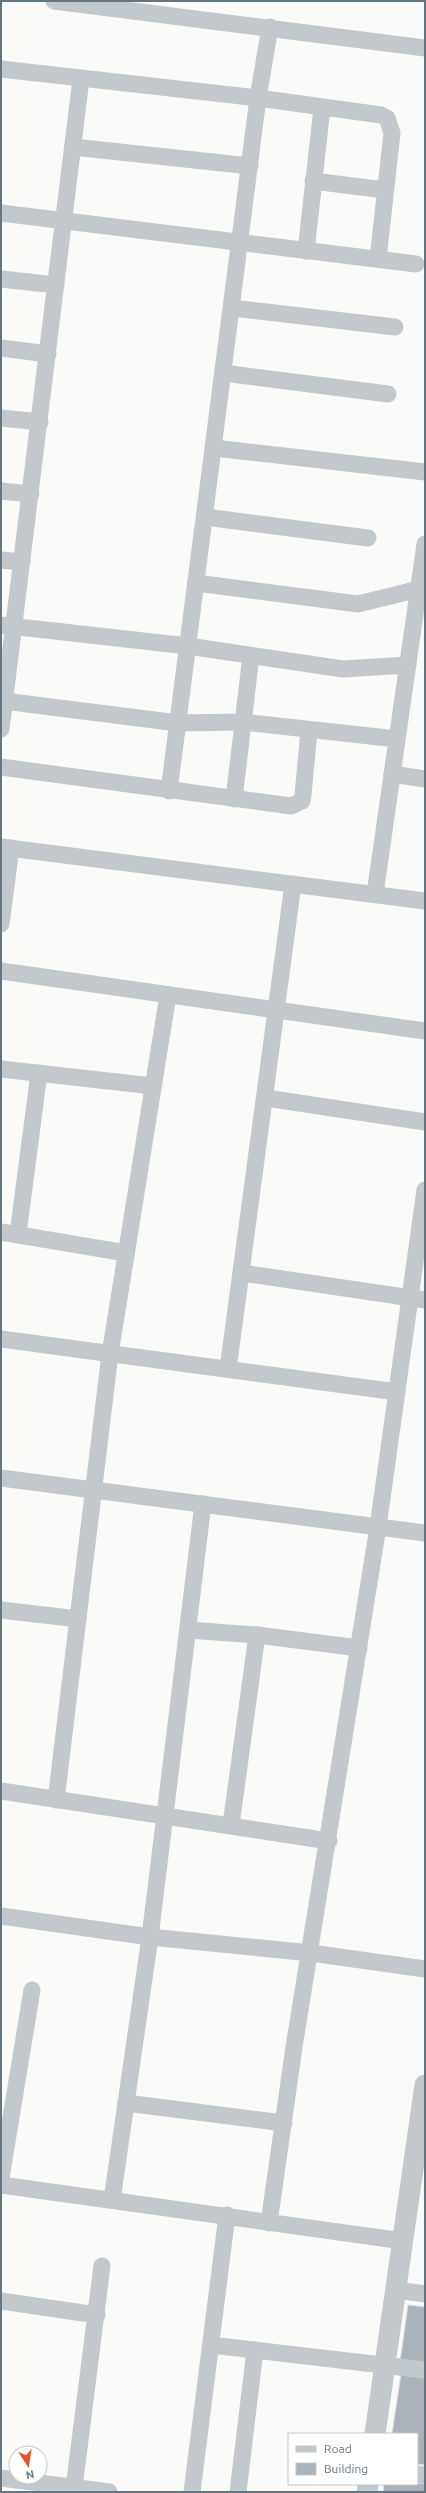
<svg xmlns="http://www.w3.org/2000/svg" width="426" height="2493" viewBox="0 0 426 2493" font-family="Ubuntu,sans-serif">
<style>
.building{fill:#aab3b9;stroke:#dcdcda}
.lines{fill:none;stroke-linecap:round;stroke-linejoin:round}
.minor{stroke:#c3c8cc;stroke-width:17}
.tertiary{stroke:#c3c8cc;stroke-width:21}
</style>
<rect width="100%" height="100%" fill="#fafaf8"/>
<g class="building">
<path d="M408 2305 425 2307V2365L400 2362Z"/>
<path d="M401 2374 425 2378V2465L417 2464V2434H392Z"/>
<path d="M417 2483 425 2484V2492H383L384 2484Z"/>
</g>
<g class="lines">
<g class="minor">
<path d="M54 1 425 48"/>
<path d="M1 69 258 98 381 115 387 118 392 133 378 259"/>
<path d="M73 147 250 166"/>
<path d="M313 181 385 190"/>
<path d="M1 213 416 264"/>
<path d="M306 251 322 108"/>
<path d="M1 279 56 285"/>
<path d="M232 308 395 327"/>
<path d="M1 348 48 354"/>
<path d="M223 373 388 394"/>
<path d="M1 418 40 422"/>
<path d="M214 448 425 472"/>
<path d="M1 491 31 494"/>
<path d="M205 517 368 538"/>
<path d="M1 560 22 562"/>
<path d="M196 583 358 604 419 589 425 590"/>
<path d="M1 625 188 646 343 669 408 665"/>
<path d="M4 701 178 723 243 722 397 739"/>
<path d="M1 729 81 79"/>
<path d="M1 767 291 806 302 801 303 795 309 730"/>
<path d="M392 774 425 779"/>
<path d="M169 791 258 98 270 27"/>
<path d="M234 799 251 656"/>
<path d="M1 847 425 901"/>
<path d="M375 894 425 544"/>
<path d="M1 924 11 848"/>
<path d="M1 971 425 1031"/>
<path d="M1 1069 153 1086"/>
<path d="M266 1098 425 1122"/>
<path d="M1 1232 126 1253"/>
<path d="M18 1234 39 1073"/>
<path d="M242 1273 425 1300"/>
<path d="M1 1339 397 1392"/>
<path d="M228 1369 293 884"/>
<path d="M1 1478 425 1533"/>
<path d="M1 1610 78 1619"/>
<path d="M188 1630 257 1635 359 1648"/>
<path d="M1 1791 329 1841"/>
<path d="M56 1800 110 1354 168 995"/>
<path d="M231 1825 257 1635"/>
<path d="M1 1916 150 1937 311 1953 425 1969"/>
<path d="M126 2103 284 2123"/>
<path d="M1 2178 32 1990"/>
<path d="M1 2185 403 2241"/>
<path d="M112 2200 150 1937 203 1504"/>
<path d="M269 2223 294 2047 378 1527 425 1190"/>
<path d="M397 2290 425 2294"/>
<path d="M1 2301 97 2315"/>
<path d="M211 2345 425 2370"/>
<path d="M417 2474 425 2475"/>
<path d="M1 2478 109 2492"/>
<path d="M74 2488 102 2266"/>
<path d="M192 2492 227 2215"/>
<path d="M238 2492 255 2350"/>
</g>
<g class="tertiary">
<path d="M375 2434 425 2085"/>
<path d="M367 2492 368 2484"/>
</g>
</g>
<rect width="426" height="2493" fill="none" stroke="#657683" stroke-width="4"/>
<rect x="288" y="2433" width="130" height="52" fill="#ffffff" stroke="#c1c8cd"/>
<rect x="296" y="2446" width="20" height="6" fill="#c3c8cc" stroke="#c1c8cd"/>
<text x="324" y="2453" font-size="12" fill="#657683">Road</text>
<rect x="296" y="2463" width="20" height="12" fill="#aab3b9" stroke="#c1c8cd"/>
<text x="324" y="2473" font-size="12" fill="#657683">Building</text>
<g transform="translate(28 2465) rotate(168)"><circle r="19" fill="#ffffff" stroke="#c1c8cd"/>
<path d="M0-3L7 15L0 10L-7 15Z" fill="#e4572e"/>
<text y="-6" font-size="11" font-weight="bold" text-anchor="middle" fill="#657683">N</text>
</g>
</svg>
